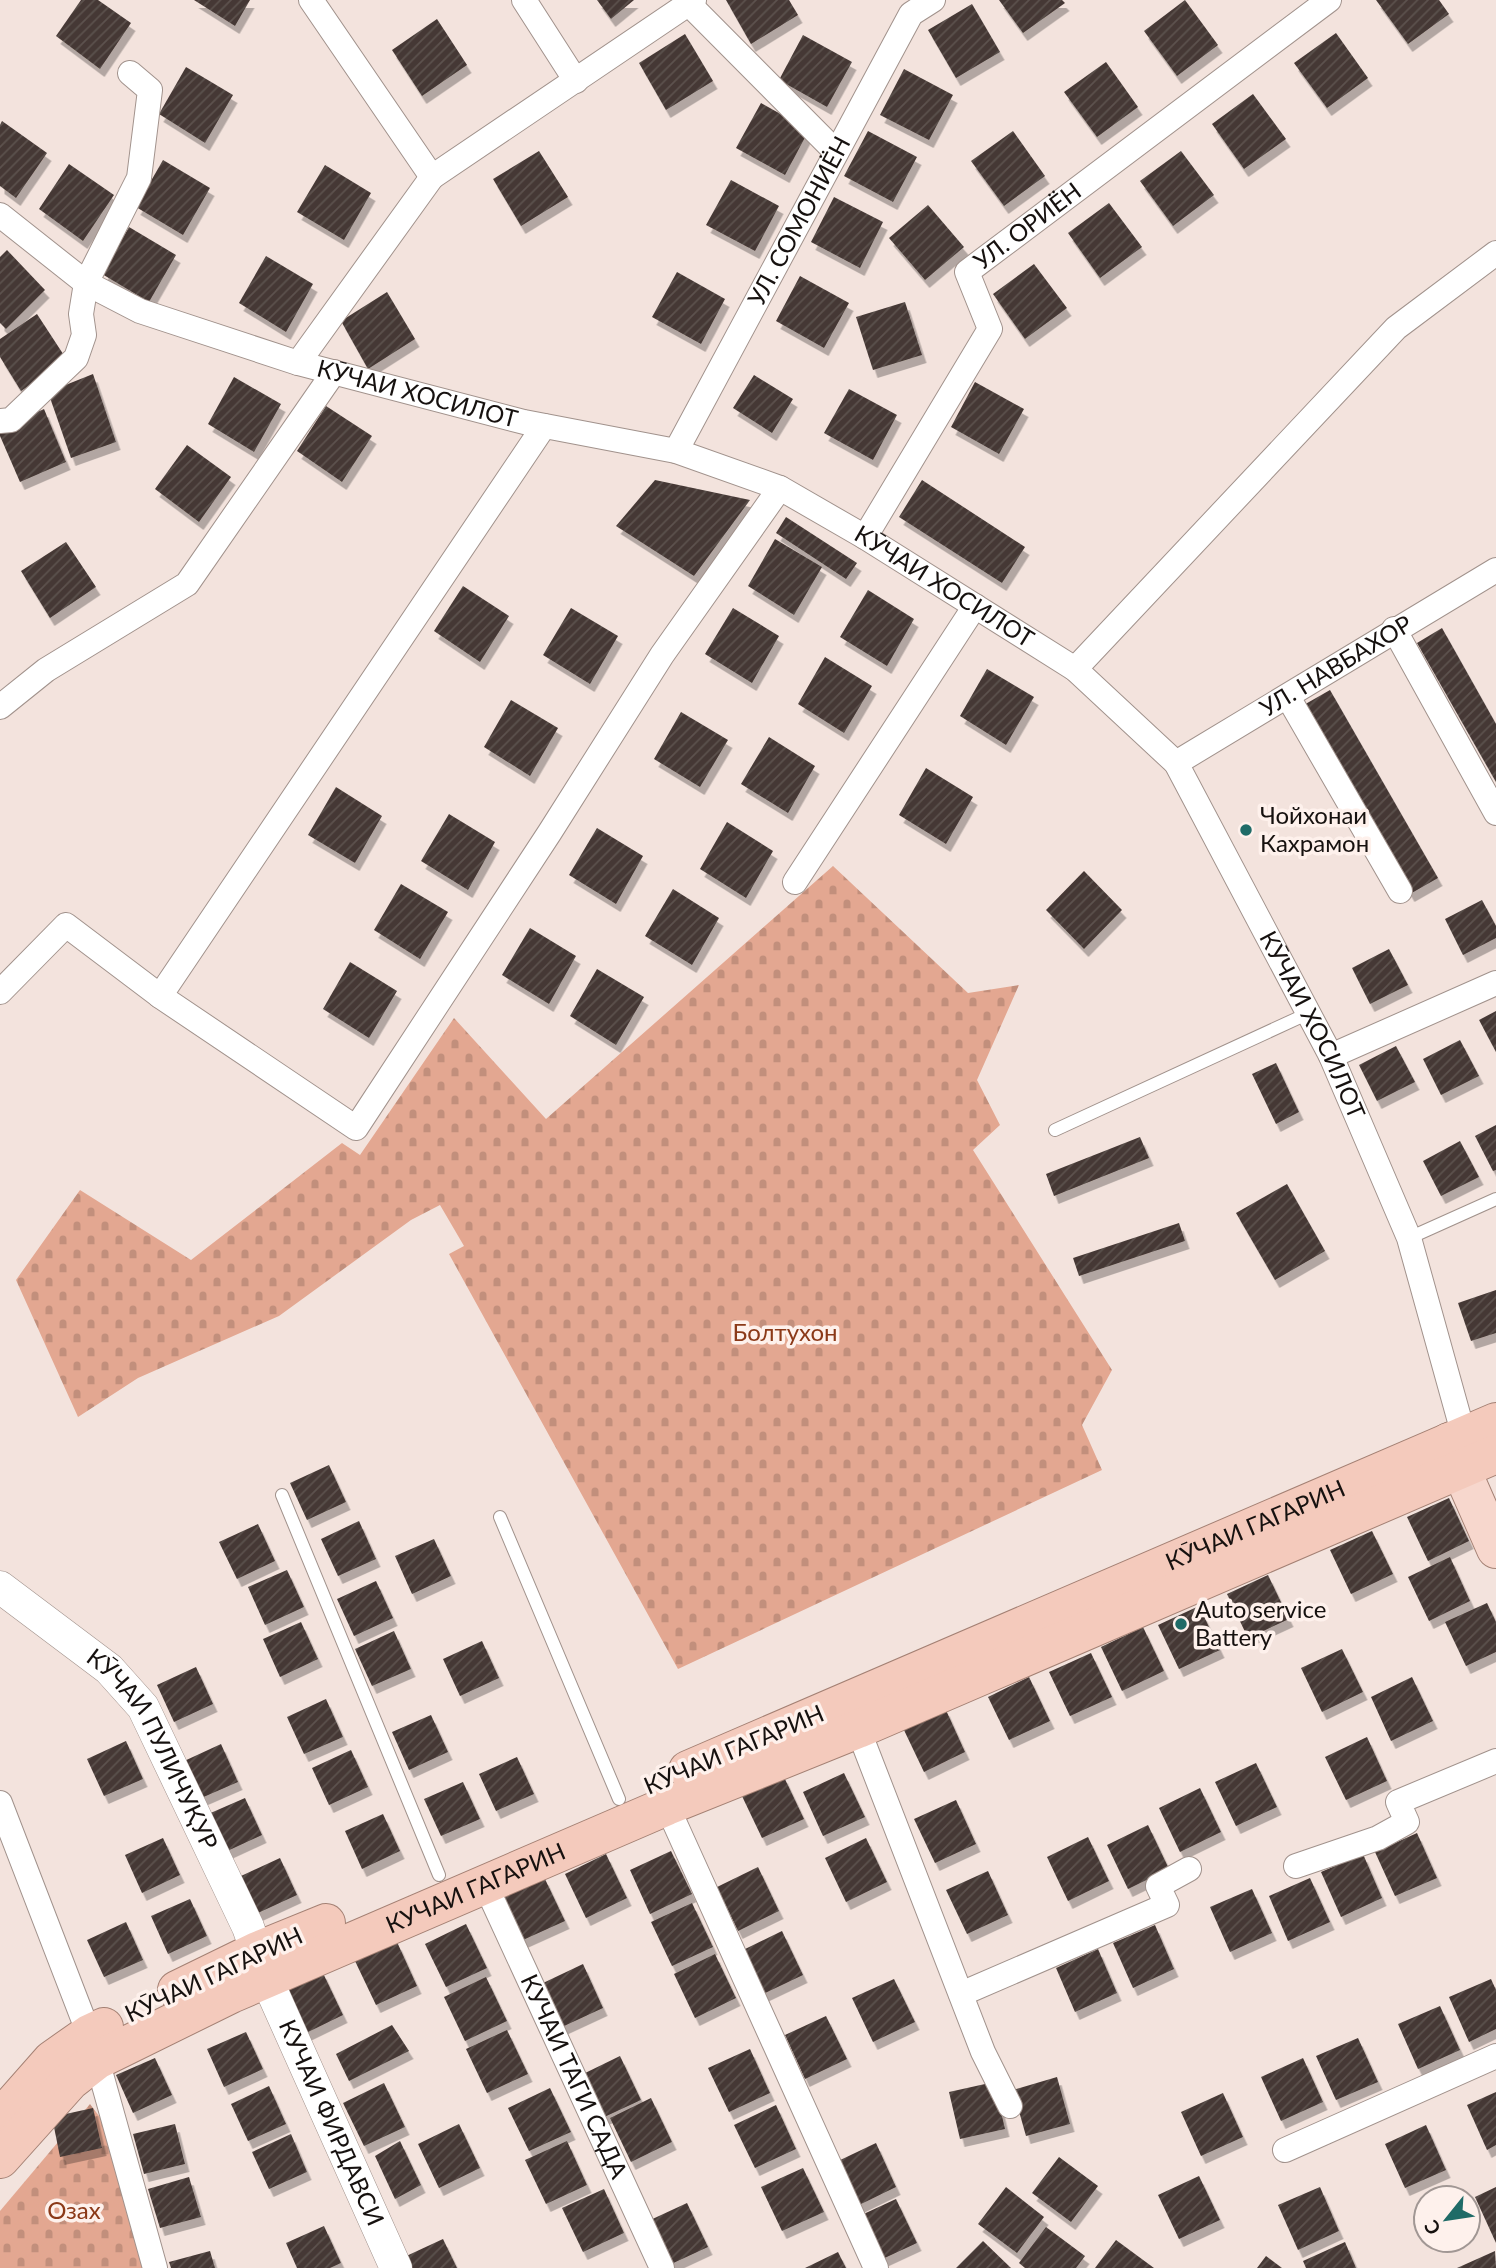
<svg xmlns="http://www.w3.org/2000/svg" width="1496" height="2268" viewBox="0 0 1496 2268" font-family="Lato,sans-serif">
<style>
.cemetery{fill:url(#cemetery-stones)}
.building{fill:url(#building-hatch);filter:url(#shadow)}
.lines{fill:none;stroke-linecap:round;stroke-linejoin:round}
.service-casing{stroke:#a1928c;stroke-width:14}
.minor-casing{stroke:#a1928c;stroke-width:26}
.tertiary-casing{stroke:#a1928c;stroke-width:33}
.primary-casing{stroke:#a48174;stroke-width:40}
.trunk-casing{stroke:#a48174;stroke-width:40}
.service{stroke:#fff;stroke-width:12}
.minor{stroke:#fff;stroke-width:24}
.tertiary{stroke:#fff;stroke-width:32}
.primary{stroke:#f7d7cd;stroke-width:38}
.trunk{stroke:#f4cabc;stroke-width:38}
.poi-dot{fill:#1f6b67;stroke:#fef1ec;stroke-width:2.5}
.labels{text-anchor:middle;stroke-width:7;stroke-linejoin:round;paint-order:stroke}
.street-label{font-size:24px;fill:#16110f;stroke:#fef1ec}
.poi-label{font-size:24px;fill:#16110f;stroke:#fef1ec;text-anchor:start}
.park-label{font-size:24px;fill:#8b3918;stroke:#fef1ec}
</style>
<defs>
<pattern id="cemetery-stones" width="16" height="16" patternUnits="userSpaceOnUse" patternTransform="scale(1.75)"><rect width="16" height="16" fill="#e3a791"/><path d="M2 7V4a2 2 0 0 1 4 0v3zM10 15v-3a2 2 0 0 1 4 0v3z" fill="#c28f7c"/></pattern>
<pattern id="building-hatch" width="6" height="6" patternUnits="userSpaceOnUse" patternTransform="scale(1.75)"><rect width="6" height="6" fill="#453834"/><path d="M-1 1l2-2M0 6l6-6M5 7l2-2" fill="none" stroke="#5c524e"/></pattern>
<filter id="shadow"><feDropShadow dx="4.5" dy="8" stdDeviation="0" flood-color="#0004"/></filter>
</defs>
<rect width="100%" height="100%" fill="#f3e3dd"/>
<g class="cemetery">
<path d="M833 866 968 993 1019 985 977 1080 1000 1125 973 1150 1112 1370 1082 1425 1102 1470 678 1669 449 1254 464 1246 440 1205 411 1220 279 1316 138 1378 78 1417 16 1280 80 1190 191 1260 342 1143 360 1155 454 1018 546 1119Z"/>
<path d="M90 2104 114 2136 149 2268H0V2211Z"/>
</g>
<g class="building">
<path d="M81 0H98L131 23 100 69 56 36Z"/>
<path d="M194 0H250L235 26Z"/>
<path d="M597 0H634L611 19Z"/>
<path d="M726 0H789L798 15 751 44Z"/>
<path d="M999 0H1062L1065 3 1023 33Z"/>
<path d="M1185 0 1218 45 1177 76 1144 31Z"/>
<path d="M1376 0H1439L1449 14 1408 44Z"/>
<path d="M972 4 1000 52 956 78 928 30Z"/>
<path d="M437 19 467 65 422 96 392 50Z"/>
<path d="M1336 33 1368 78 1327 108 1294 63Z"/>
<path d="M685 34 713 81 666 110 639 63Z"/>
<path d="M803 35 852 62 827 107 779 80Z"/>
<path d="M1106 62 1138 107 1097 137 1064 92Z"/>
<path d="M186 67 233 95 205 143 159 114Z"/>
<path d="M904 69 953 95 929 140 880 115Z"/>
<path d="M1253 94 1286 139 1244 169 1212 124Z"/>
<path d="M761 103 809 130 785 175 736 148Z"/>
<path d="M2 121 47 153 16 198 0 186V125Z"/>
<path d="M868 131 917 157 893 202 844 176Z"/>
<path d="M1013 131 1045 176 1004 206 971 161Z"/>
<path d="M539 151 568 197 521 226 493 179Z"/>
<path d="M1181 151 1214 195 1173 226 1140 181Z"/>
<path d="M163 160 210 188 183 235 136 207Z"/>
<path d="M69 164 114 195 83 241 39 209Z"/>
<path d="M325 165 371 193 344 240 297 212Z"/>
<path d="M731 180 779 206 755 251 706 225Z"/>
<path d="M834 197 883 222 860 268 811 242Z"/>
<path d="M1109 203 1142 247 1100 278 1068 233Z"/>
<path d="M928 205 964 247 925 280 889 238Z"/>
<path d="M129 227 176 255 149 302 102 274Z"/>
<path d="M7 250 45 290 6 329 0 323V257Z"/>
<path d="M266 256 313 284 286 332 239 303Z"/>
<path d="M1034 264 1067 308 1025 339 993 294Z"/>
<path d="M677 272 725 299 701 344 652 317Z"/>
<path d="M800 276 849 303 824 348 776 321Z"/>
<path d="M387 292 415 339 368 369 341 321Z"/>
<path d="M905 302 922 355 873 370 856 317Z"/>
<path d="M37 314 67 360 21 391 0 357V339Z"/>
<path d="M93 374 116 442 71 458 48 392Z"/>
<path d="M754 375 793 399 772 433 733 408Z"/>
<path d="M234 377 281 404 254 452 208 424Z"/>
<path d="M975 382 1024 409 999 454 951 427Z"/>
<path d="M849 389 897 415 873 460 824 433Z"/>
<path d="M326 406 372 436 342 482 297 451Z"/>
<path d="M44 409 66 462 20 482 0 436V428Z"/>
<path d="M187 445 231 477 199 522 155 489Z"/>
<path d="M655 480 750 500 694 576 616 526Z"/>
<path d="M922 480 1025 547 1002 583 899 517Z"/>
<path d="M786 517 857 563 846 579 776 533Z"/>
<path d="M775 539 822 567 794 615 748 586Z"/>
<path d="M66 542 96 587 50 618 21 571Z"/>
<path d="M463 586 509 616 480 662 434 631Z"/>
<path d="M868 590 914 619 887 666 840 637Z"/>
<path d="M571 608 618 636 590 684 543 655Z"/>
<path d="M733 608 779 636 752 683 705 654Z"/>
<path d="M1442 628 1496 724V782L1417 643Z"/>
<path d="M825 657 872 686 844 733 798 704Z"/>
<path d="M987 669 1034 697 1006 745 960 716Z"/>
<path d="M1330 690 1438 878 1410 894 1302 706Z"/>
<path d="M511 700 558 728 530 776 484 747Z"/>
<path d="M681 712 728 740 700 787 654 759Z"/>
<path d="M769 737 815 766 788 813 741 784Z"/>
<path d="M926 768 973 797 946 844 899 815Z"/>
<path d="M336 787 382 816 355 863 308 835Z"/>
<path d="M449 814 495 842 468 890 421 861Z"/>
<path d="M727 822 773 851 746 898 700 869Z"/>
<path d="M597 828 643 856 616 904 569 875Z"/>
<path d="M1084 871 1122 910 1084 949 1046 910Z"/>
<path d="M401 884 448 912 420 959 374 930Z"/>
<path d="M673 889 719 918 692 965 645 936Z"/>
<path d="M1482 900 1496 926V938L1463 955 1445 919Z"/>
<path d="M530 928 576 956 549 1004 502 975Z"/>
<path d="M1389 949 1408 985 1370 1004 1352 968Z"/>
<path d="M350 962 397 991 369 1038 323 1009Z"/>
<path d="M597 969 644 997 616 1045 570 1016Z"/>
<path d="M1496 1011V1052L1479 1020Z"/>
<path d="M1460 1040 1479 1076 1441 1095 1423 1059Z"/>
<path d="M1396 1046 1415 1082 1377 1101 1359 1065Z"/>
<path d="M1276 1063 1299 1112 1276 1124 1252 1074Z"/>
<path d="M1496 1125V1170L1493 1171 1475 1136Z"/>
<path d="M1140 1137 1149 1158 1054 1196 1046 1174Z"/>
<path d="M1460 1141 1479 1177 1441 1196 1423 1161Z"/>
<path d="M1287 1184 1325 1251 1275 1280 1236 1213Z"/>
<path d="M1179 1223 1185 1241 1079 1276 1073 1258Z"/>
<path d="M1496 1290V1333L1471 1341 1458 1303Z"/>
<path d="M329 1465 346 1502 307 1520 290 1483Z"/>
<path d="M1449 1498 1469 1541 1428 1561 1407 1517Z"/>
<path d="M359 1521 376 1559 338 1576 321 1539Z"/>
<path d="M258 1524 275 1561 237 1579 219 1542Z"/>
<path d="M1372 1531 1393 1574 1351 1594 1330 1550Z"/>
<path d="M434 1539 451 1576 412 1594 395 1556Z"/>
<path d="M1450 1557 1470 1601 1429 1621 1408 1577Z"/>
<path d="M287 1570 304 1607 265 1625 248 1587Z"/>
<path d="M1268 1575 1289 1619 1248 1638 1227 1594Z"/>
<path d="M376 1581 393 1618 354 1636 337 1599Z"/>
<path d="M1487 1603 1496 1622V1652L1466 1666 1445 1622Z"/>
<path d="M1199 1606 1220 1650 1179 1669 1158 1625Z"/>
<path d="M301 1622 318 1659 280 1677 263 1639Z"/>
<path d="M1143 1627 1164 1671 1122 1691 1101 1647Z"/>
<path d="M394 1631 411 1669 372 1686 355 1649Z"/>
<path d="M482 1641 499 1678 460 1696 443 1659Z"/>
<path d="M1342 1649 1363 1692 1322 1712 1301 1668Z"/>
<path d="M1091 1653 1112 1697 1070 1716 1049 1672Z"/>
<path d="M196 1667 213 1704 174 1722 157 1685Z"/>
<path d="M1029 1677 1050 1721 1009 1740 988 1697Z"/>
<path d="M1412 1677 1433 1721 1391 1741 1371 1697Z"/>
<path d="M326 1699 343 1737 304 1754 287 1717Z"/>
<path d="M945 1708 965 1752 924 1772 903 1728Z"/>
<path d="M431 1715 448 1752 409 1770 392 1732Z"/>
<path d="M1367 1737 1387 1781 1346 1800 1325 1757Z"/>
<path d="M126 1741 143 1779 104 1796 87 1759Z"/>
<path d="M221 1744 238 1782 199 1799 182 1762Z"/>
<path d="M351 1750 368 1787 329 1805 312 1768Z"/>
<path d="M517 1757 534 1794 496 1811 479 1774Z"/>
<path d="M1256 1763 1277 1807 1236 1826 1215 1782Z"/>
<path d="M844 1773 865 1817 823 1836 803 1792Z"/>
<path d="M783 1775 804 1819 762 1838 741 1794Z"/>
<path d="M463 1782 480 1819 441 1836 424 1799Z"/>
<path d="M1200 1788 1221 1832 1180 1852 1159 1808Z"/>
<path d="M245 1798 262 1835 223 1853 206 1815Z"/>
<path d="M956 1800 976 1844 935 1863 914 1819Z"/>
<path d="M383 1814 400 1851 362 1869 345 1831Z"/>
<path d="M1148 1825 1169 1869 1128 1889 1107 1845Z"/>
<path d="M1417 1833 1437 1878 1395 1896 1375 1852Z"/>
<path d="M1088 1837 1109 1881 1068 1901 1047 1857Z"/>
<path d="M163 1838 180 1875 142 1893 125 1855Z"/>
<path d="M866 1838 887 1882 846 1902 825 1858Z"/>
<path d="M671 1851 692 1894 650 1914 630 1870Z"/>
<path d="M606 1854 627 1898 586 1918 565 1874Z"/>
<path d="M1363 1854 1382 1898 1341 1917 1321 1872Z"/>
<path d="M280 1858 297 1895 258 1913 241 1876Z"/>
<path d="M758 1867 779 1911 738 1931 717 1887Z"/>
<path d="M988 1871 1008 1915 967 1934 946 1890Z"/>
<path d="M544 1877 565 1921 523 1940 502 1897Z"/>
<path d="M1310 1878 1330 1922 1288 1941 1269 1896Z"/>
<path d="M1252 1889 1272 1933 1230 1952 1210 1907Z"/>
<path d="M190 1899 207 1936 168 1954 151 1916Z"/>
<path d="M692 1903 713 1947 672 1966 651 1922Z"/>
<path d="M126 1922 143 1960 104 1977 87 1940Z"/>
<path d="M466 1924 487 1968 446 1987 425 1944Z"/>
<path d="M1155 1925 1174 1969 1133 1988 1113 1943Z"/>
<path d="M782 1931 803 1975 761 1995 741 1951Z"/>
<path d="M397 1942 417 1986 376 2005 355 1961Z"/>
<path d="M1098 1949 1117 1993 1075 2012 1056 1968Z"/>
<path d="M715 1954 736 1998 695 2018 674 1974Z"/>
<path d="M583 1964 603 2008 562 2027 541 1984Z"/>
<path d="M322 1971 343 2015 302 2035 281 1991Z"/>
<path d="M486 1977 507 2021 465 2041 444 1997Z"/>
<path d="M894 1979 915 2022 873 2042 852 1998Z"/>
<path d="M1491 1979 1496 1990V2029L1469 2042 1449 1997Z"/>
<path d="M1440 2006 1460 2050 1418 2069 1398 2024Z"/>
<path d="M826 2016 847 2059 805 2079 785 2035Z"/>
<path d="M392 2025 409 2051 349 2081 336 2054Z"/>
<path d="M507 2030 528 2074 487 2093 466 2049Z"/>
<path d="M246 2032 263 2069 224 2087 207 2049Z"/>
<path d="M1358 2038 1378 2082 1336 2100 1316 2056Z"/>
<path d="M750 2049 770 2093 729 2112 708 2068Z"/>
<path d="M620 2056 641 2100 600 2119 579 2076Z"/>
<path d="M155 2058 172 2095 133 2113 116 2075Z"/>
<path d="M1303 2058 1323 2102 1281 2121 1261 2077Z"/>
<path d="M1057 2077 1070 2124 1026 2136 1013 2090Z"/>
<path d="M994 2082 1005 2129 960 2139 949 2092Z"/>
<path d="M384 2083 405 2127 364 2146 343 2103Z"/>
<path d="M269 2086 286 2124 248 2141 231 2104Z"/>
<path d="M550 2088 571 2132 529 2151 508 2108Z"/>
<path d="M1496 2092V2145L1487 2150 1467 2105Z"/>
<path d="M1223 2093 1243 2137 1201 2156 1181 2112Z"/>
<path d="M651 2098 672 2142 631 2162 610 2118Z"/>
<path d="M776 2105 796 2149 755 2168 734 2125Z"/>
<path d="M93 2108 102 2148 60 2157 52 2117Z"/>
<path d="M175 2124 185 2164 144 2174 133 2134Z"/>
<path d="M459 2124 480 2168 439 2188 418 2144Z"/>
<path d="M1426 2125 1446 2170 1405 2188 1385 2144Z"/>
<path d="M291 2134 307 2172 269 2189 252 2152Z"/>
<path d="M400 2141 421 2185 395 2199 375 2156Z"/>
<path d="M567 2141 587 2185 546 2204 525 2160Z"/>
<path d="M876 2143 896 2187 855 2207 834 2163Z"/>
<path d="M1059 2157 1098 2186 1071 2222 1032 2193Z"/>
<path d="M803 2168 824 2212 782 2231 761 2187Z"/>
<path d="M1199 2176 1220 2220 1179 2239 1158 2195Z"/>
<path d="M189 2177 201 2217 160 2228 148 2189Z"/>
<path d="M1006 2187 1044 2217 1017 2253 978 2224Z"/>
<path d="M1320 2187 1339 2231 1298 2250 1278 2205Z"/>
<path d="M1496 2187V2243L1475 2197Z"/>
<path d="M604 2189 624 2233 583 2252 562 2208Z"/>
<path d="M896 2199 917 2243 876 2262 855 2218Z"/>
<path d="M687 2203 708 2247 667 2266 646 2222Z"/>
<path d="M324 2226 341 2263 330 2268H297L286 2243Z"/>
<path d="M1046 2227 1085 2256 1076 2268H1025L1019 2263Z"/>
<path d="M443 2239 457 2268H407L402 2258Z"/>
<path d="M1116 2240 1154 2268H1095Z"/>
<path d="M983 2241 1011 2268H956Z"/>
<path d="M1345 2242 1356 2268H1306L1303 2261Z"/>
<path d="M210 2251 215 2268H171L169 2262Z"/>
<path d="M1495 2251 1496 2268H1457Z"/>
<path d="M838 2252 846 2268H805Z"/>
<path d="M1266 2256 1282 2268H1257Z"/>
</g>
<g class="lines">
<defs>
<g id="service">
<path d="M1055 1130 1309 1013"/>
<path d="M1409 1238 1496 1199"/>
<path d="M282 1495 439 1875"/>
<path d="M500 1517 619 1799"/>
</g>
<g id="minor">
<path d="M311 0 432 177"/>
<path d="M524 0 576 81"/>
<path d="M689 4 836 152"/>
<path id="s1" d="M0 215 86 283 140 311 298 363 524 422 676 451 780 488 865 537 1075 669 1176 763 1331 1056 1409 1238 1464 1436"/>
<path d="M298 363 432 177 694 0"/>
<path d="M0 421 11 420 76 358 84 335 81 314 86 283 139 178 150 90 130 73"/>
<path id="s2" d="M676 451 911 14 933 0"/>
<path id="s3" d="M865 537 990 329 967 272 1329 0"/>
<path d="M1394 629 1496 813"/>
<path d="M1075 669 1396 328 1496 253"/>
<path d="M1288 697 1400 891"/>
<path d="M0 707 46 670 187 584 334 372"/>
<path id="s4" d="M1176 763 1496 570"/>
<path d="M795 882 975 606"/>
<path d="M0 992 66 925 160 996 356 1128 550 832 662 655 780 488"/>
<path d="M160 996 544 426"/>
<path d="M1331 1056 1496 983"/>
<path d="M858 1729 983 2052 1010 2106"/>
<path d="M0 1803 89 2034"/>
<path d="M667 1806 876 2268"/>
<path d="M1296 1866 1378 1838 1407 1822 1398 1802 1496 1761"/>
<path id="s5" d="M485 1884 662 2268"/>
<path d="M961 1994 1167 1905 1158 1886 1189 1869"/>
<path d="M97 2060 155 2268"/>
<path d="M1285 2150 1496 2056"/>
</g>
<g id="tertiary">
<path id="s6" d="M0 1587 109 1669 143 1707 248 1927 266 1978 396 2268"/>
</g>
<path id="primary" d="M1449 1442 1496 1549"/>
<g id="trunk">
<path id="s7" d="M688 1770 1496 1422"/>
<path d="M177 1990 257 1951 326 1923"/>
<path d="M1 2118 52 2060 89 2034 104 2027"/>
<path id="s8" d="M0 2159 70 2081 97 2060 231 1994 667 1806 858 1729 1496 1454"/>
</g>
</defs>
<use href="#service" class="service-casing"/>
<use href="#minor" class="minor-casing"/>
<use href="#tertiary" class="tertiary-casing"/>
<use href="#primary" class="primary-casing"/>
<use href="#trunk" class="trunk-casing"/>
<use href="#service" class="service"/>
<use href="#minor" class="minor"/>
<use href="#tertiary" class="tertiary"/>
<use href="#primary" class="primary"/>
<use href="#trunk" class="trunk"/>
</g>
<g class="poi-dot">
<circle cx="1246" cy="830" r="7"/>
<circle cx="1181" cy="1624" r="7"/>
</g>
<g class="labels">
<g class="street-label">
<text dy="8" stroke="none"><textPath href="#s2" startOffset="261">УЛ. СОМОНИЁН</textPath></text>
<text dy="8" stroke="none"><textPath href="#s3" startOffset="380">УЛ. ОРИЁН</textPath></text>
<text dy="8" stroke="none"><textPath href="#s1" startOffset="460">КӮЧАИ ХОСИЛОТ</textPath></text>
<text dy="8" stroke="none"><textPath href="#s1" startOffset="1027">КӮЧАИ ХОСИЛОТ</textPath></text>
<text dy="8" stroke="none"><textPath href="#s4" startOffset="187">УЛ. НАВБАХОР</textPath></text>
<text dy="8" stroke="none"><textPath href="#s1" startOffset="1615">КӮЧАИ ХОСИЛОТ</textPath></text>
<text dy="8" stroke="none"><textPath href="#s7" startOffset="618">КӮЧАИ ГАГАРИН</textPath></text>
<text transform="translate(734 1750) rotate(-23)" y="8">КӮЧАИ ГАГАРИН</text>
<text dy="8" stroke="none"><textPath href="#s6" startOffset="228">КӮЧАИ ПУЛИЧУҚУР</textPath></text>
<text dy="8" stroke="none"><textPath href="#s8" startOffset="555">КУЧАИ ГАГАРИН</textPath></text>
<text transform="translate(214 1975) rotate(-25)" y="8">КӮЧАИ ГАГАРИН</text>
<text dy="8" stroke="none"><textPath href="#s5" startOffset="212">КУЧАИ ТАГИ САДА</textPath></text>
<text dy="8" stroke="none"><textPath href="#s6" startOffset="644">КУЧАИ ФИРДАВСИ</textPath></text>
</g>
<g class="poi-label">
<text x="1260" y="824">Чойхонаи<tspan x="1260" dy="28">Кахрамон</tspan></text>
<text x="1195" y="1618">Auto service<tspan x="1195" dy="28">Battery</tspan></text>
</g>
<g class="park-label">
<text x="785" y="1341">Болтухон</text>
<text x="74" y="2219">Озах</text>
</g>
</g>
<g transform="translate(1447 2219) rotate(240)"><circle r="33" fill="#fef1ec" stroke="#a19794" stroke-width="2"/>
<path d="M0-5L12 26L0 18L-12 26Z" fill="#1f6b67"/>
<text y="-10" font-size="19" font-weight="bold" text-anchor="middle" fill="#16110f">С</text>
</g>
</svg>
